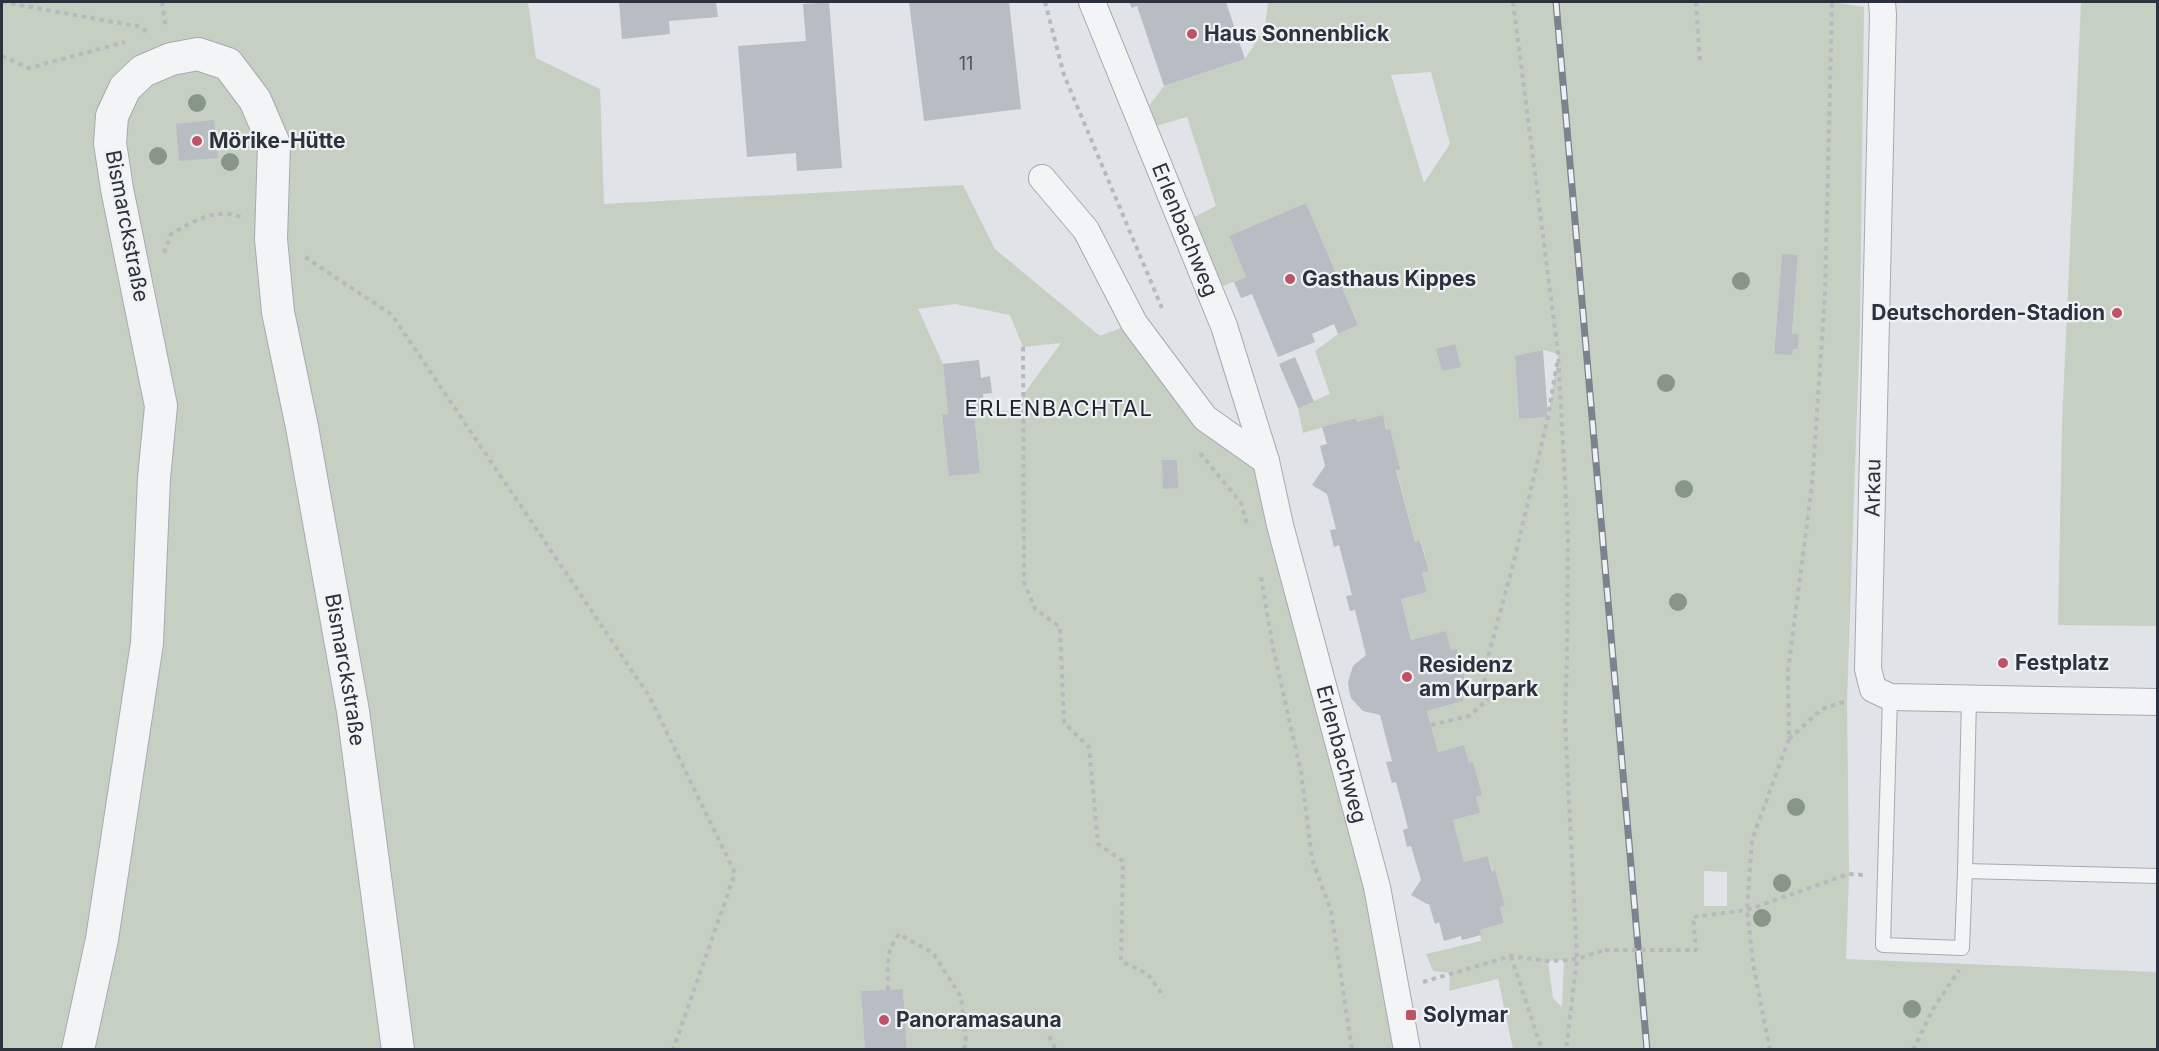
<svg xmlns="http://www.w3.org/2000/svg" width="2159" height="1051" viewBox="0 0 2159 1051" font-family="Inter,sans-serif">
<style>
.green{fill:#c6d0c2;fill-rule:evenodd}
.building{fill:#b8bcc3}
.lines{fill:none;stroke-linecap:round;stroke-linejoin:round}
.service-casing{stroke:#a6aab1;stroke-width:16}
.minor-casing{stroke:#a6aab1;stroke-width:28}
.tertiary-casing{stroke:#a6aab1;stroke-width:34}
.path{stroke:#b6babe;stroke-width:4;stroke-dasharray:4.5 4.5;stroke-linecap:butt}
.service{stroke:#f2f4f6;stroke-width:14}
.minor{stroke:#f2f4f6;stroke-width:26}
.tertiary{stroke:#f2f4f6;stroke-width:32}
.rail-casing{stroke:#7b838f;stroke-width:7}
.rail{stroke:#eff2f5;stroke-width:4.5;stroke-dasharray:14;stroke-linecap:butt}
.path-bridge{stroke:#b6babe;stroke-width:4;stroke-dasharray:4.5 4.5;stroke-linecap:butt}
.tree{fill:#889687}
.poi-dot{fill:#be5366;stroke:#eff2f5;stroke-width:2}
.labels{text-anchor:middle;stroke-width:4.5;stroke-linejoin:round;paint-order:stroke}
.number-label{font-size:18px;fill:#4e545e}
.poi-label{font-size:21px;font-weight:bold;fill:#2b323d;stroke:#eff2f5;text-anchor:start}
.street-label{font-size:21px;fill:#2b323d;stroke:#eff2f5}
.neighbourhood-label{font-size:22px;letter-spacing:1.5px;fill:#1d232d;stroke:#eff2f5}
</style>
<rect width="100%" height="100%" fill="#e0e3e7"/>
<g class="green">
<path d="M2 2H528L536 58 600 89 604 204 963 185 995 249 1100 336 1134 323 1169 368 1266 461 1403 1028 1393 1050 907 1049 903 989 861 991 865 1049 2 1050ZM955 304 1010 315 1023 347 1061 343 1023 395 1016 411 974 412 980 472 950 476 942 416 948 414 943 364 918 309Z"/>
<path d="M1268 2H1833L1864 7 1860 324 1847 701 1849 874 1846 959 2157 972V1049H1513L1498 979 1449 991 1450 973 1433 971 1426 954 1481 941 1480 930 1504 923 1500 907 1505 906 1488 856 1464 862 1453 820 1480 813 1464 745 1438 752 1427 711 1462 701 1458 682 1465 680 1457 649 1451 650 1446 632 1411 640 1401 599 1427 592 1422 573 1429 571 1421 540 1415 542 1383 416 1357 422 1355 418 1303 433 1298 408 1330 394 1315 351 1338 334 1358 325 1306 203 1229 236 1246 277 1210 291 1183 223 1216 206 1187 117 1145 129 1140 118 1164 86 1245 59 1265 28ZM1431 72 1450 144 1424 183 1391 75ZM1782 255 1798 256 1792 334 1799 335 1798 349H1793L1792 355 1774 353ZM1454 344 1460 366 1442 371 1437 349ZM1543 350 1558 354 1548 417 1519 419 1515 357ZM1704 871 1727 872V906H1704ZM1564 960 1562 1007 1553 998 1548 961Z"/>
<path d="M2081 2H2157V626L2058 625 2062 423Z"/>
</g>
<g class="building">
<path d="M619 2H716L718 17 669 21 670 34 622 39Z"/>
<path d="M829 2 842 168 797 171 796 153 747 157 738 46 806 41 803 4Z"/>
<path d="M909 2H1009L1021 109 924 121Z"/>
<path d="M1129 2H1226L1245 59 1164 86 1137 6 1132 8Z"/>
<path d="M214 120 218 158 179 161 176 124Z"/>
<path d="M1306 203 1358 325 1338 334 1334 324 1312 334 1315 342 1278 357 1252 294 1241 298 1234 282 1246 277 1229 236Z"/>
<path d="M1782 254 1798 255 1792 334H1799L1798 349H1793L1792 355 1774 354Z"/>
<path d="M1455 344 1461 367 1442 371 1436 349Z"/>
<path d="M1543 350 1548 417 1519 419 1515 356Z"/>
<path d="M1295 357 1314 402 1298 408 1279 364Z"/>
<path d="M979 360 981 378 990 376 992 393 983 394 985 410 974 412 980 473 949 476 942 415 948 414 943 364Z"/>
<path d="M1383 415 1386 430 1390 429 1400 469 1396 470 1415 542 1420 540 1429 571 1422 573 1427 592 1401 599 1411 640 1446 631 1451 650 1457 649 1465 680 1458 682 1463 701 1427 711 1438 752 1464 745 1469 763 1473 762 1482 795 1476 796 1480 813 1453 820 1464 862 1488 856 1492 871 1495 870 1505 906 1500 907 1504 923 1480 930 1481 935 1462 940 1461 936 1444 941 1439 922 1435 924 1429 904H1427L1411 895 1421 880 1411 846 1407 847 1403 830 1408 828 1396 782 1392 783 1386 762 1392 761 1380 715 1363 711 1351 698 1349 690 1348 682 1353 666 1366 655 1355 610 1350 611 1346 596 1352 595 1339 545 1334 547 1330 530 1336 529 1327 494 1312 485 1325 466 1320 446 1327 444 1322 427 1356 418 1357 422Z"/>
<path d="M1162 460H1177L1178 488 1163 489Z"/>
<path d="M903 989 907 1050H865L861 991Z"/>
</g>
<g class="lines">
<defs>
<g id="service">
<path d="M1890 697 1883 945 1962 948 1965 871 2158 876"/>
<path d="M1965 871 1969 699"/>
</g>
<g id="minor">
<path id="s1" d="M1092 2 1224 326 1266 461 1280 525 1377 887 1407 1050"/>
<path d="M1882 2 1883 15 1868 669 1873 689 1890 697 2158 702"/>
<path d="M1042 178 1086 230 1134 323 1205 418 1266 461"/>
</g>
<g id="tertiary">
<path id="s2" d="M78 1050 102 939 147 643 154 478 161 406 117 189 110 143 112 116 125 88 143 71 171 59 198 54 228 64 255 100 274 144 271 239 278 312 302 427 353 711 398 1050"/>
</g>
</defs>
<use href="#service" class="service-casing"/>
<use href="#minor" class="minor-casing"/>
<use href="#tertiary" class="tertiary-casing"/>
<g class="path">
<path d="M2 2 142 27 148 34"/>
<path d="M162 2 166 29"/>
<path d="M1045 2 1064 75 1162 308"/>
<path d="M1513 2 1558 353 1568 537 1567 660 1565 721 1577 959 1566 1050"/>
<path d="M1696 2 1700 62"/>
<path d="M2 56 29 68 125 42"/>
<path d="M164 253 171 234C192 222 216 207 241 217"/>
<path d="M305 257 392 315 649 696 735 873 673 1050"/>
<path d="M1023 347 1024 582 1035 609 1060 627 1064 723 1089 747 1098 844 1123 861 1121 961 1148 974 1164 997"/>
<path d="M1200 453 1241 503 1247 524"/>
<path d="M1261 577 1273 648 1301 772 1312 859 1331 911 1352 1050"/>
<path d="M1431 725 1469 716 1487 700 1484 672 1514 561 1548 417 1557 363"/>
<path d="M1789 739 1822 709 1847 701"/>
<path d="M1667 950H1696L1693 917 1747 910 1849 874 1864 875"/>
<path d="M1511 956 1542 1050"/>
<path d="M1423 982 1511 956 1548 961 1565 960 1577 959 1605 950"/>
<path d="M888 990C888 967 885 952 899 934L933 953 961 997 966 1041 964 1050"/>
<path d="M1049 1036 1056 1050"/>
<path d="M1770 1050 1754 969 1747 910 1752 840 1789 739 1788 671 1812 485 1825 295 1832 2"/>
<path d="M1913 1050 1933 1009 1959 970"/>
</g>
<use href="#service" class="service"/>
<use href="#minor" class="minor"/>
<use href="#tertiary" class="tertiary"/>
<defs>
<path id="rail" d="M1556 2 1647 1050"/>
</defs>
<use href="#rail" class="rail-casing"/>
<use href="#rail" class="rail"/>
<path class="path-bridge" d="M1605 950H1667"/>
</g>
<g class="tree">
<circle cx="197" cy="103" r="9"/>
<circle cx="158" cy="156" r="9"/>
<circle cx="230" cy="162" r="9"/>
<circle cx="1741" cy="281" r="9"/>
<circle cx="1666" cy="383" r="9"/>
<circle cx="1684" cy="489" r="9"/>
<circle cx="1678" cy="602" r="9"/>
<circle cx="1796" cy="807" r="9"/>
<circle cx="1782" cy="883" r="9"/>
<circle cx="1762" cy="918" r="9"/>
<circle cx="1912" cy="1009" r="9"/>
</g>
<g class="poi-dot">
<circle cx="1192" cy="34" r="6"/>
<circle cx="197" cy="141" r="6"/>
<circle cx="1290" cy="279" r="6"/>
<circle cx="2117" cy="313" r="6"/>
<circle cx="2003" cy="663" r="6"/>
<circle cx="1407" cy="677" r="6"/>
<rect x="1405" y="1009" width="12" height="12" rx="3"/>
<circle cx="884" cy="1020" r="6"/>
</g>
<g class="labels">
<g class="number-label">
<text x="966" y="70">11</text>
</g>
<g class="poi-label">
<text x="1204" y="41">Haus Sonnenblick</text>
<text x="209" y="148">Mörike-Hütte</text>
<text x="1302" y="286">Gasthaus Kippes</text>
<text x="2105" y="320" text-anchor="end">Deutschorden-Stadion</text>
<text x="2015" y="670">Festplatz</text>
<text x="1419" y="672">Residenz<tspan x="1419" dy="24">am Kurpark</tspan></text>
<text x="1423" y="1022">Solymar</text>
<text x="896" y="1027">Panoramasauna</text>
</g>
<g class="street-label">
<text transform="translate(127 226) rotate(79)" y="7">Bismarckstraße</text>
<text dy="7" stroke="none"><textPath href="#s1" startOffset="246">Erlenbachweg</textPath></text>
<text transform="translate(1873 488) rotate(-89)" y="7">Arkau</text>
<text dy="7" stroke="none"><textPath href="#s2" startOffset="1716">Bismarckstraße</textPath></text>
<text dy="7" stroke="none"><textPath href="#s1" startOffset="794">Erlenbachweg</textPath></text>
</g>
<g class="neighbourhood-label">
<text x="1059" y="416">ERLENBACHTAL</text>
</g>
</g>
<rect width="2159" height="1051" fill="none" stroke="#2b323d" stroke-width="6"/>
</svg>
